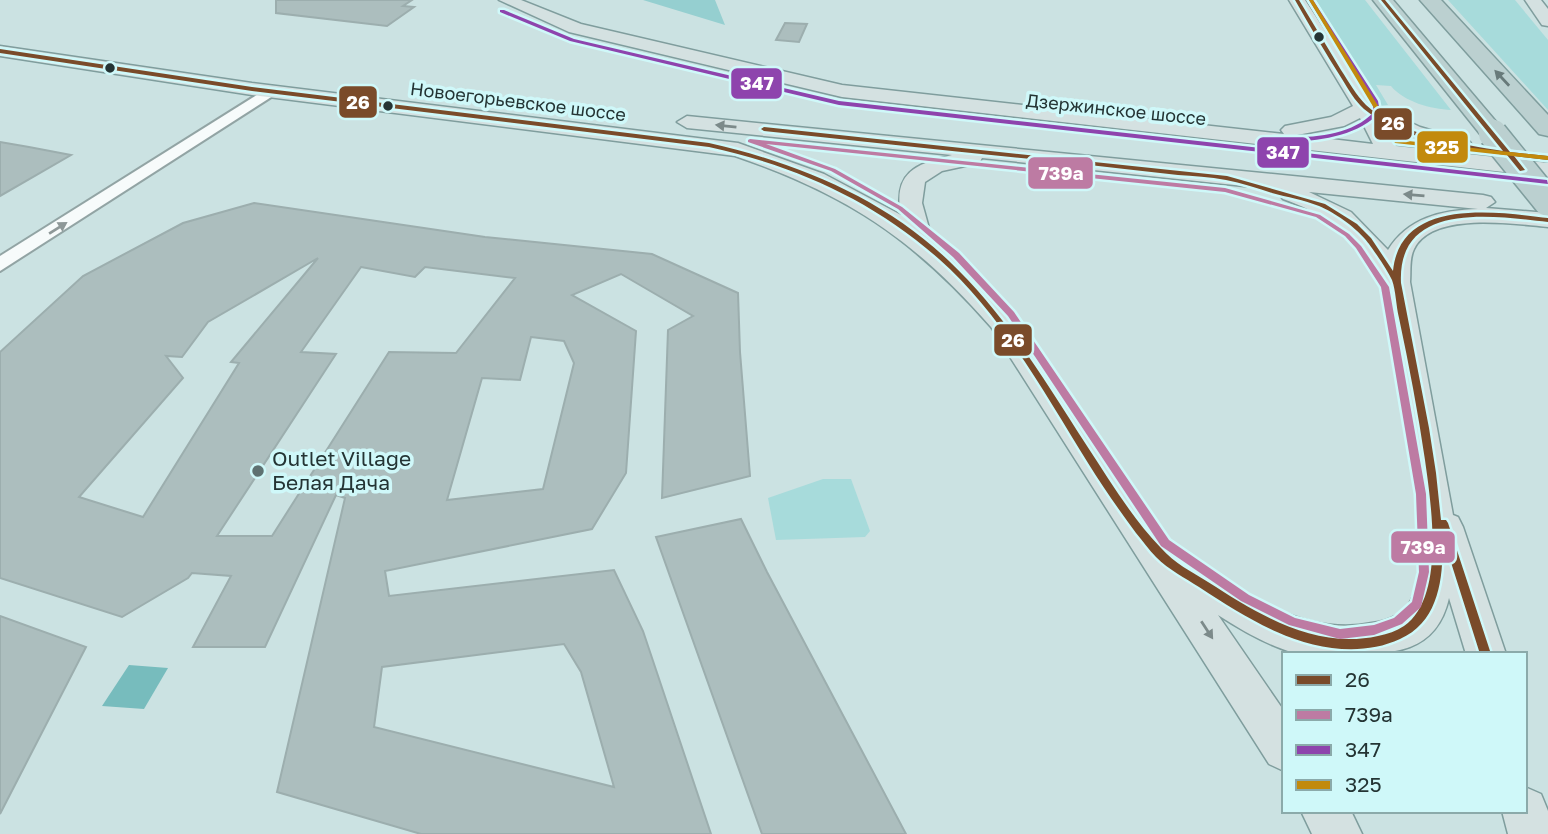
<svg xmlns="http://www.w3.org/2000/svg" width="1548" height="834" viewBox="0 0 1548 834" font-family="'Golos Text',sans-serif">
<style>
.green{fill:#a7dbdb}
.forest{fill:#95cfd0}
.water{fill:#77bcbd}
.building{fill:#acbebe;stroke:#9caeae;stroke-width:2;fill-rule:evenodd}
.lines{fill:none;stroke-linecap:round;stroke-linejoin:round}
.minor-casing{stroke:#92a4a4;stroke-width:4}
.major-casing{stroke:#7f9d9d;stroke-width:3}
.highway-casing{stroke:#7f9d9d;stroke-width:3}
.minor{fill:#f7fbfb;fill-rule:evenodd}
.major{fill:#d4e1e1;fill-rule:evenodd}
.highway{fill:#bbd0d0;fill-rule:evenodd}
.highway-bridge-far1-casing{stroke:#7f9d9d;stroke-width:24;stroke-linecap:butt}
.highway-bridge-casing{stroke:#7f9d9d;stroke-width:31;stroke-linecap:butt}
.highway-bridge-far1{stroke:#bbd0d0;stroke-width:22}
.highway-bridge{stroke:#bbd0d0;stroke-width:28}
.bus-1-casing{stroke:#cff8f9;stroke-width:5}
.bus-2-casing{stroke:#cff8f9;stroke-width:5}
.bus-3-casing{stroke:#cff8f9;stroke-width:5}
.bus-4-casing{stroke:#cff8f9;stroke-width:5}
.bus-1{fill:#7a4b2a;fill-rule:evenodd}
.bus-2{fill:#bd7ba3;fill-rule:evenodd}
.bus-3{fill:#8e44ad;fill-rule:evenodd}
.bus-4{fill:#c28a0d;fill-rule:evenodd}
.oneway{fill:#687a7a}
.oneway2{fill:#7c8a8a}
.oneway3{fill:#8e9898}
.bus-dot{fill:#243434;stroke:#cff8f9;stroke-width:2.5}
.poi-dot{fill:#5e7171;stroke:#cff8f9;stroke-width:2.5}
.labels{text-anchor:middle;stroke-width:7;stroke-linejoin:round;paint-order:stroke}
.far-street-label{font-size:18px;fill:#243434;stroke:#cff8f9}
.poi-label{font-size:21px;fill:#243434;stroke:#cff8f9;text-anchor:start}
.line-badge{stroke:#cff8f9;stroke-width:2.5}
.badge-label{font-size:19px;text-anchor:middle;font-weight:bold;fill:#fff}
</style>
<rect width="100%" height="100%" fill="#cbe2e2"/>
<g class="green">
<path d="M1309 0H1365L1451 110C1431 109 1404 102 1391 86L1376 85 1388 105 1381 106Z"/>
<path d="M1448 0H1515L1548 40V110Z"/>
<path d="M823 479H851L870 531 865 537 776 540 768 498Z"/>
</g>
<path class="forest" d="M643 0H715L725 25Z"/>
<path class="water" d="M129 665 168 668 144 709 102 706Z"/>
<g class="building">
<path d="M276 0H412L403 6 414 7 387 26 276 13Z"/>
<path d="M785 23 807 24 799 42 776 40Z"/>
<path d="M0 142 29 147 71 155 0 196Z"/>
<path d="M254 203 485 237 652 254 738 293 740 352 750 476 662 498 668 330 693 316 621 274 572 295 636 331 626 473 592 529 385 571 389 596 614 570 643 631 711 834H421L277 792 345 498 336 495 265 647H193L231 576 192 573 188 578 122 617 0 578V352L83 276 183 223ZM318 258 231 362 239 363 143 517 79 497 183 378 166 356 182 357 208 322ZM361 267 415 277 425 267 515 278 456 353 389 352 272 536H217L336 354 301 352ZM531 337 564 341 574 363 543 489 447 500 482 378 520 380ZM564 644 581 672 614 787 374 727 382 667Z"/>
<path d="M741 519 767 572 906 834H762L656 537Z"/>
<path d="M0 616 86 647 0 814Z"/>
</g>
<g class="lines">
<defs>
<path id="minor" d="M271 86 276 88V94L0 271V256Z"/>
<g id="major">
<path d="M499 0H521L581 24 842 85 1284 134 1281 130 1285 126 1331 117 1353 106 1289 0H1305L1372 104 1420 127 1470 142 1473 147 1462 154 1385 125 1396 146 1548 163V177L842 97 569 32ZM1360 118 1373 144 1297 135 1344 126Z"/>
<path d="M1525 0H1541L1548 9V26L1542 25Z"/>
<path d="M0 46 252 83 738 143 824 174 901 215C893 173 915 164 952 155L687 128 677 122 687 116 1483 195 1491 197 1495 202 1486 208 1548 213V227C1514 224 1432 211 1414 249 1409 259 1411 272 1410 282L1453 515 1458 517 1463 527 1506 654H1466L1449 598C1436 655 1390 654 1343 654 1328 654 1309 657 1294 653 1267 645 1241 630 1218 615L1284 711V771L1269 764 991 327C913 238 846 194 735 156L252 95 0 56ZM982 158 1282 190 1279 194 1283 199C1326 214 1361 238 1382 280 1387 290 1387 305 1389 316 1395 351 1399 386 1405 421 1412 463 1432 567 1409 604 1401 616 1385 621 1372 623 1300 638 1237 588 1181 549L1170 545 1011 315 932 239 922 203 925 182 942 171 979 163ZM1309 192 1478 209C1441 210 1408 218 1388 250L1351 212Z"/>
<path d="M1525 787 1541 794 1548 811V834H1508L1502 811H1525Z"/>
<path d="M1301 811H1351L1362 834H1312Z"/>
</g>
<g id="highway">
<path d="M1373 0H1393L1498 124 1501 129 1498 134H1480Z"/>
<path d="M1420 0H1441L1548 115V136L1539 134Z"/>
</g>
</defs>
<use href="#minor" class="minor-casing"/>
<use href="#major" class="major-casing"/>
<use href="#highway" class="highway-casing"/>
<use href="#minor" class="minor"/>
<use href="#major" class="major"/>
<use href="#highway" class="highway"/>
<defs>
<path id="highway-bridge-far1" d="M1489 129 1495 136"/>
<path id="highway-bridge" d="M1493 134 1548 202"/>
</defs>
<use href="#highway-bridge-far1" class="highway-bridge-far1-casing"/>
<use href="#highway-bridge" class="highway-bridge-casing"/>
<use href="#highway-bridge-far1" class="highway-bridge-far1"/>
<use href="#highway-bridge" class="highway-bridge"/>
<defs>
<g id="bus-1">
<path d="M1295 0H1299C1313 23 1327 47 1341 70 1349 82 1356 95 1366 105 1395 133 1464 145 1503 151L1381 0H1385L1510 152 1548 156V160L1514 156 1525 170 1520 171 1507 155C1465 150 1397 137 1364 109 1355 101 1348 89 1342 79 1325 53 1310 26 1295 0Z"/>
<path d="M0 49 252 87 709 143C797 163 883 198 949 261 1006 315 1045 381 1087 446 1110 481 1132 518 1161 548 1174 563 1192 572 1208 582 1258 614 1315 650 1378 636 1388 634 1396 631 1404 626 1446 597 1431 504 1425 460 1418 412 1409 365 1399 318 1396 306 1396 291 1392 280 1388 271 1372 247 1365 239 1355 227 1334 212 1319 206 1304 200 1287 197 1272 193 1257 188 1241 183 1226 180 1210 177 1193 176 1178 175 1142 171 1107 167 1072 163 969 153 867 142 764 131L761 129 764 127 1227 176 1325 204 1357 224 1371 238 1393 271C1400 197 1497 212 1548 218V222C1494 216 1397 200 1401 283L1429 428 1436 473 1441 520H1446L1448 523 1491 654H1480L1442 534C1444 573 1441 621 1400 639 1361 657 1315 649 1277 632 1250 620 1225 604 1199 587 1185 578 1169 570 1156 557 1149 550 1143 541 1136 533 1119 510 1103 487 1088 463 1044 392 1002 315 939 259 872 200 796 166 709 147L252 91 0 53Z"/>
</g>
<path id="bus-2" d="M750 139 1225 188 1320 215 1349 234 1361 246 1389 287 1426 494 1429 572 1421 607 1402 624 1374 635 1340 639 1289 625 1241 601 1161 546 1008 316 953 257 898 209 831 171 748 142V140ZM766 144 1225 192 1316 217 1345 236 1356 248 1381 287 1416 494 1419 572 1412 602 1394 618 1374 625 1340 629 1295 618 1249 595 1169 540 1014 312 959 253 902 207 835 169Z"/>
<g id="bus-3">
<path d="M1309 0H1313L1378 101 1380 112C1356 139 1305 144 1271 140L1270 139 1273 137C1307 138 1349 138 1374 112L1372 101Z"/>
<path d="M500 10H504L574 39 839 101 1547 180 1548 184 839 105 570 41 500 12Z"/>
</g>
<path id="bus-4" d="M1309 0H1313L1399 140 1548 156V160L1395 143Z"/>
</defs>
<use href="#bus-1" class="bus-1-casing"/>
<use href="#bus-2" class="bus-2-casing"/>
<use href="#bus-3" class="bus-3-casing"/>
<use href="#bus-4" class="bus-4-casing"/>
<use href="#bus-1" class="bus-1"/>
<use href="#bus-2" class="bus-2"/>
<use href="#bus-3" class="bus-3"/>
<use href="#bus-4" class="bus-4"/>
</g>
<defs><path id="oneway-solid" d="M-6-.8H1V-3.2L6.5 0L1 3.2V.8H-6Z" transform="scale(1.75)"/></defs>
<use class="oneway" href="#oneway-solid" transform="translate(1502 78) rotate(-133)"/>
<g class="oneway2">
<use href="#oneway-solid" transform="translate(726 126) rotate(-174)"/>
<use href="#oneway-solid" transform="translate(1414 195) rotate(-175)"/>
<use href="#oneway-solid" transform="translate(1207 630) rotate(57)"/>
</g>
<use class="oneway3" href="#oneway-solid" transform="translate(58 228) rotate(-32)"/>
<g class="bus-dot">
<circle cx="1319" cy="37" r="6"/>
<circle cx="110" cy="68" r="6"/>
<circle cx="388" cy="106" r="6"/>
</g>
<circle class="poi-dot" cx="258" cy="471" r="7"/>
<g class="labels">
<g class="far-street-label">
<text transform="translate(518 102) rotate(7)" y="6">Новоегорьевское шоссе</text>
<text transform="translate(1116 110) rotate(6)" y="6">Дзержинское шоссе</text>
</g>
<g class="poi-label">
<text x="272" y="466">Outlet Village<tspan x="272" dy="24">Белая Дача</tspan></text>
</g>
</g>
<g class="line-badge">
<rect x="730" y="67" width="53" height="33" rx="7" fill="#8e44ad"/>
<rect x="338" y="85" width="40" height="34" rx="7" fill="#7a4b2a"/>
<rect x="1373" y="107" width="40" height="34" rx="7" fill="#7a4b2a"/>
<rect x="1416" y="130" width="53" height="34" rx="7" fill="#c28a0d"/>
<rect x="1256" y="136" width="54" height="33" rx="7" fill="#8e44ad"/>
<rect x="1027" y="156" width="67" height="34" rx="7" fill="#bd7ba3"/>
<rect x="993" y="323" width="40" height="34" rx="7" fill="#7a4b2a"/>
<rect x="1390" y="530" width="66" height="34" rx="7" fill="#bd7ba3"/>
</g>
<g class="badge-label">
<text x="757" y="90">347</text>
<text x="358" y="109">26</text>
<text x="1393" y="130">26</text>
<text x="1442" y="154">325</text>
<text x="1283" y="159">347</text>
<text x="1061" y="180">739а</text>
<text x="1013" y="347">26</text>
<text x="1423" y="554">739а</text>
</g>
<rect x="1282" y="652" width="245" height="161" fill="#cff8f9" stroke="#8baaaa" stroke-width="2"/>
<rect x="1296" y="675" width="35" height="10" fill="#7a4b2a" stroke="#8baaaa" stroke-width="2"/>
<text x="1345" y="687" font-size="21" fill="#243434">26</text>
<rect x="1296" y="710" width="35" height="10" fill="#bd7ba3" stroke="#8baaaa" stroke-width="2"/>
<text x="1345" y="722" font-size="21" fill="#243434">739а</text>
<rect x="1296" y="745" width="35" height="10" fill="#8e44ad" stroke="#8baaaa" stroke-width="2"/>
<text x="1345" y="757" font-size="21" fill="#243434">347</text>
<rect x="1296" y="780" width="35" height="10" fill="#c28a0d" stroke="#8baaaa" stroke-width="2"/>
<text x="1345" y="792" font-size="21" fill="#243434">325</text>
</svg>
